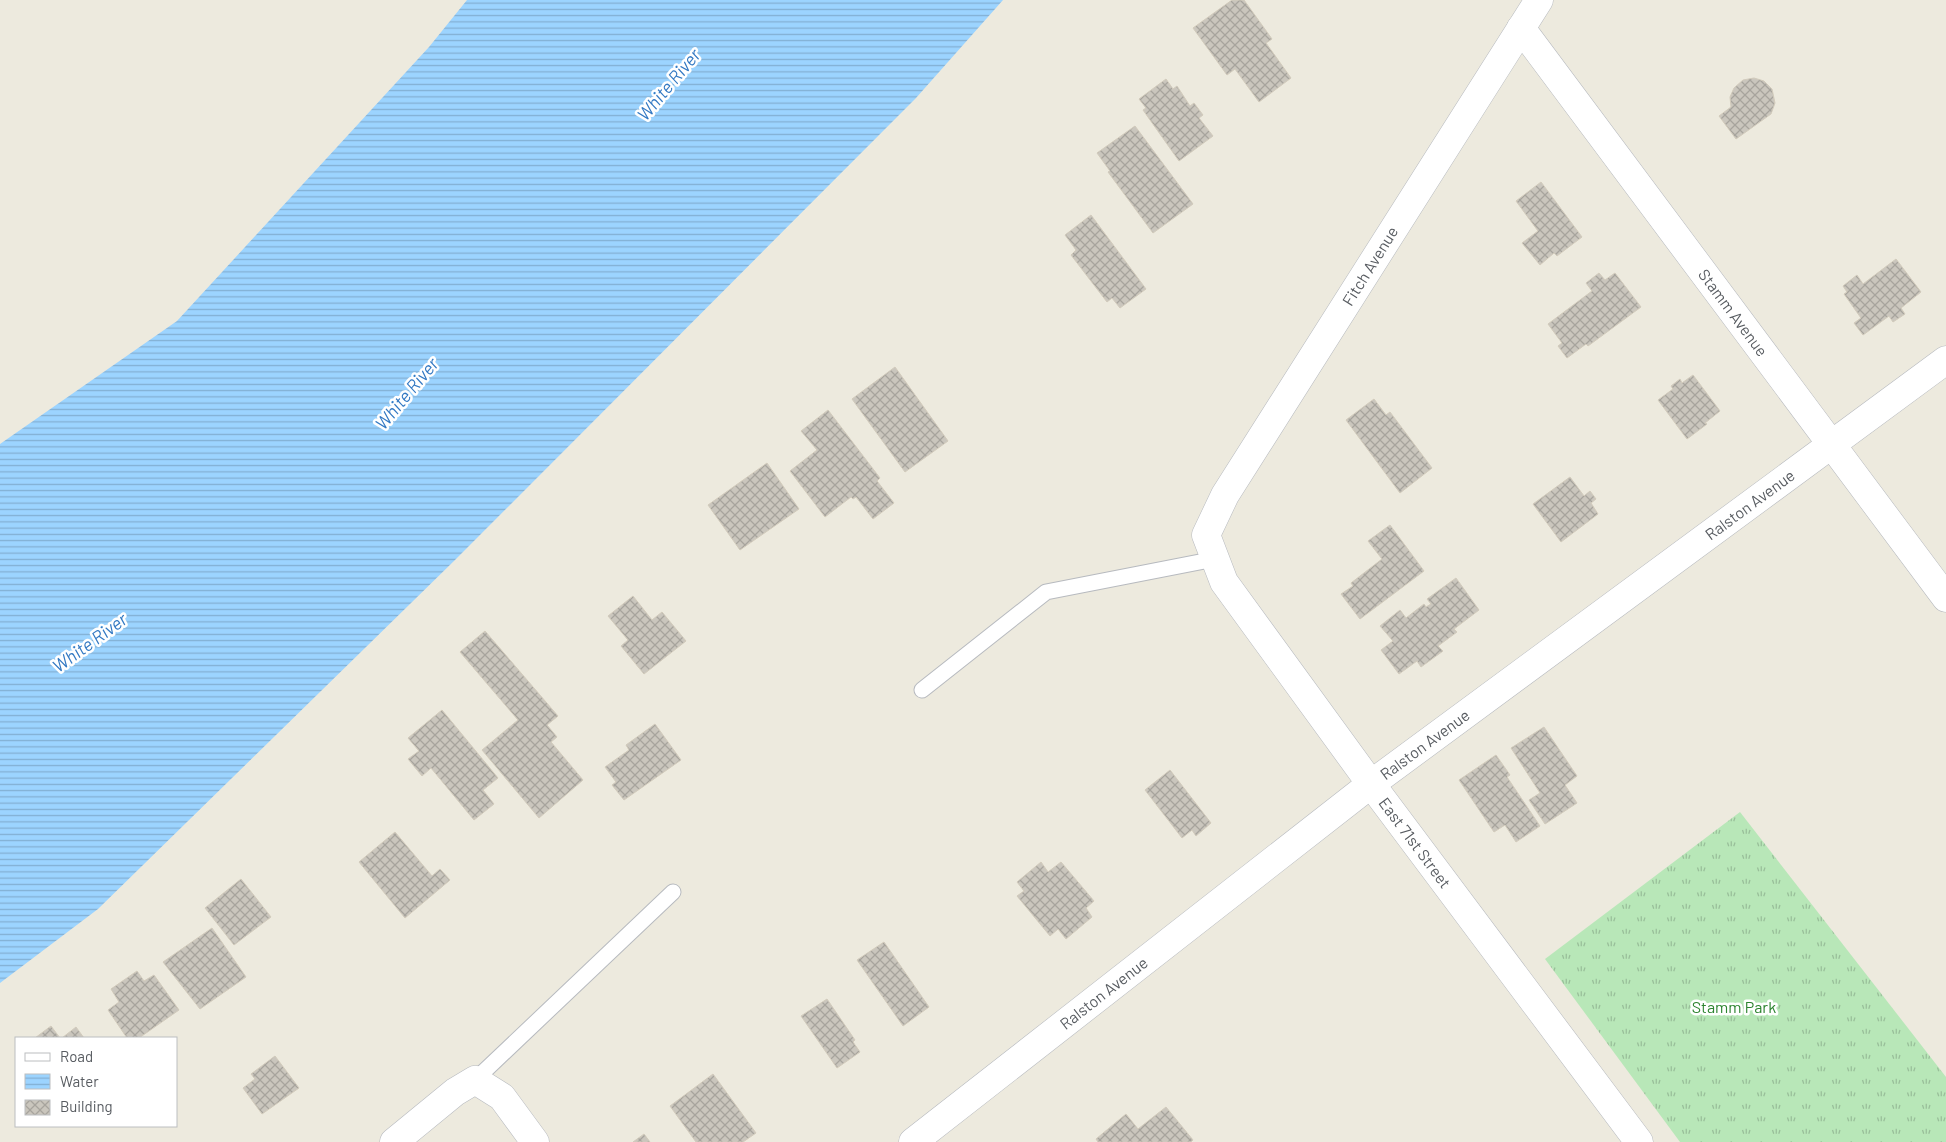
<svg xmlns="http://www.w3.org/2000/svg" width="1946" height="1142" viewBox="0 0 1946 1142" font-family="Barlow,sans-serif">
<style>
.grass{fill:url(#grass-tufts)}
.water{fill:url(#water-rules)}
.building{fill:url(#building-cross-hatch);stroke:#d2cbbc}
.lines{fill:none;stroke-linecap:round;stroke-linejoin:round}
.service-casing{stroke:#b7babf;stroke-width:17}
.minor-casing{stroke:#b7babf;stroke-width:29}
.service{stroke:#fff;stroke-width:15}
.minor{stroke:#fff;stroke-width:28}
.labels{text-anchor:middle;stroke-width:5;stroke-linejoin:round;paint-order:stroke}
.street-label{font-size:16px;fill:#585c61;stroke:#fff}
.park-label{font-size:16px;fill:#2d8430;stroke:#fff}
.water-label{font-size:18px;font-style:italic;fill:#3379c3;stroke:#fff}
</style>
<defs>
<pattern id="grass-tufts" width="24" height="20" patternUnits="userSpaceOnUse" patternTransform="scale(1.25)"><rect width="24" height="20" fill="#b8e7b8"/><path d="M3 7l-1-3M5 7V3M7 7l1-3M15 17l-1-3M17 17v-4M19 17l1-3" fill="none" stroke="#98be99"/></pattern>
<pattern id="water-rules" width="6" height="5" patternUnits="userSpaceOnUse" patternTransform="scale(1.25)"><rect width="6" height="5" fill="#9cd4ff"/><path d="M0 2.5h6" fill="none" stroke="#82afd2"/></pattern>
<pattern id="building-cross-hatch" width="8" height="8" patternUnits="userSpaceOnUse" patternTransform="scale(1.25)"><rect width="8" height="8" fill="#cac6bd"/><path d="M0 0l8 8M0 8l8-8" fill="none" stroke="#a7a49d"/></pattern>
</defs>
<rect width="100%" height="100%" fill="#edeade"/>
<path class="grass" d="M1740 812 1946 1077V1142H1680L1545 959Z"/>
<path class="water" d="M467 0H1003L916 98 455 560 98 909 0 983V444L177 321 429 47Z"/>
<g class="building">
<path d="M1232 0H1244L1272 39 1266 43 1291 78 1259 102 1235 69 1227 75 1193 28Z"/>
<path d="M1754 78 1764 81 1772 89 1775 103 1771 114 1736 139 1719 116 1731 107 1730 97 1734 88 1743 80Z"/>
<path d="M1166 79 1173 89 1177 86 1190 106 1194 103 1203 115 1199 118 1213 136 1179 161 1143 110 1146 108 1139 99Z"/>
<path d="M1135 126 1193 204 1153 233 1108 172 1110 171 1097 153Z"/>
<path d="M1541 182 1582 237 1557 256 1554 253 1540 265 1522 243 1538 231 1516 201Z"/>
<path d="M1091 215 1146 289 1120 308 1112 298 1107 302 1071 255 1076 250 1065 235Z"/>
<path d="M1896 259 1921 292 1901 308 1905 314 1893 322 1889 316 1863 335 1854 323 1861 318 1844 294 1847 292 1843 286 1857 275 1863 284Z"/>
<path d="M1599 273 1605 280 1615 273 1641 307 1588 346 1586 344 1567 358 1558 346 1562 343 1548 324 1592 291 1586 283Z"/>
<path d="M895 367 948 441 905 472 852 399Z"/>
<path d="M1693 375 1720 411 1705 423 1707 424 1687 439 1658 400 1673 389 1671 386 1680 379 1682 383Z"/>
<path d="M1374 399 1386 415 1390 412 1432 468 1400 493 1346 420Z"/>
<path d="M828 410 880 478 877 481 894 503 873 519 856 497 853 499 851 497 825 517 790 471 817 450 801 431Z"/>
<path d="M767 463 799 509 740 550 708 505Z"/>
<path d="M1570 477 1584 496 1590 491 1596 499 1591 503 1598 514 1561 542 1533 504Z"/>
<path d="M1390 525 1424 571 1360 619 1341 594 1353 586 1351 583 1382 559 1368 541Z"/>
<path d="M1456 578 1479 610 1454 629 1457 632 1438 646 1443 651 1421 667 1417 661 1399 674 1381 650 1393 641 1380 626 1400 610 1406 618 1424 604 1426 607 1431 604 1427 599Z"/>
<path d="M633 596 652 620 662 612 686 641 644 674 621 646 628 640 608 616Z"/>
<path d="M485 631 558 716 547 725 557 737 551 742 583 780 539 818 482 750 518 720 460 652Z"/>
<path d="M442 710 498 778 483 790 494 804 474 820 431 768 422 776 408 759 419 751 408 738Z"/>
<path d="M655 724 681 760 624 800 612 785 616 782 605 767 629 750 626 745Z"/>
<path d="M1544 727 1577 776 1565 785 1577 803 1545 824 1529 800 1540 793 1511 748Z"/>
<path d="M1496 755 1510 775 1507 777 1540 826 1516 842 1505 825 1494 832 1459 780Z"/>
<path d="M1170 770 1211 823 1196 836 1192 830 1182 838 1145 790Z"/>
<path d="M395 832 432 876 440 869 450 880 405 918 359 862Z"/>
<path d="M1041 862 1048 872 1061 862 1094 901 1086 908 1092 917 1066 939 1058 929 1050 936 1017 896 1024 891 1017 882Z"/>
<path d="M241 879 271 917 234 945 205 908Z"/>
<path d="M212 928 246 977 200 1009 163 962Z"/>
<path d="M884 942 929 1007 903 1026 857 960Z"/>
<path d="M137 971 144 981 154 975 179 1010 139 1038H127L108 1010 119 1002 111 989Z"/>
<path d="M827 999 855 1040 853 1042 860 1052 837 1068 801 1016Z"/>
<path d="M51 1026 60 1038H35Z"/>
<path d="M76 1027 84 1038H62Z"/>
<path d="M275 1056 299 1088 262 1114 243 1088 255 1079 251 1074Z"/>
<path d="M713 1074 756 1133 743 1142H696L670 1106Z"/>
<path d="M1166 1107 1193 1140 1191 1142H1098L1096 1139 1126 1114 1138 1129Z"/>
<path d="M644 1134 650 1142H633Z"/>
</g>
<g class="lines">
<defs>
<g id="service">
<path d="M922 690 1046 592 1215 559"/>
<path d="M475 1080 673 892"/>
</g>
<g id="minor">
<path id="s1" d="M1539 0 1225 495 1206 535 1224 582 1371 784 1639 1142"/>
<path id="s2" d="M1521 28 1946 598"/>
<path d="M394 1142 455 1092 475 1080 502 1097 535 1142"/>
<path id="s3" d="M913 1142 1371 784 1946 360"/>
</g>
</defs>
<use href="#service" class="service-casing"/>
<use href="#minor" class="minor-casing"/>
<use href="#service" class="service"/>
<use href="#minor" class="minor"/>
</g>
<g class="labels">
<g class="street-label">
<text transform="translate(1370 266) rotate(-58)" y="6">Fitch Avenue</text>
<text dy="6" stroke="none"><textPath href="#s2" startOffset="355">Stamm Avenue</textPath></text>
<text dy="6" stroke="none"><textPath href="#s3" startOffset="1052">Ralston Avenue</textPath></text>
<text dy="6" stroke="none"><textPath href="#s3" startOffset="648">Ralston Avenue</textPath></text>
<text dy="6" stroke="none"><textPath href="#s1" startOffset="1004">East 71st Street</textPath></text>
<text dy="6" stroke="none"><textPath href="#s3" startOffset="242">Ralston Avenue</textPath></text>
</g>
<g class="park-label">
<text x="1734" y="1013">Stamm Park</text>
</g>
<g class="water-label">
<text transform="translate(669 85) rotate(-50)" y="6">White River</text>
<text transform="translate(407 394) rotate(-50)" y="6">White River</text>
<text transform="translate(90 643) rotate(-36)" y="6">White River</text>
</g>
</g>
<rect x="15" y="1037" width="162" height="90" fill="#ffffff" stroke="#bcbec0"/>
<rect x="25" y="1053" width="25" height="8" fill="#ffffff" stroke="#bcbec0"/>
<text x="60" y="1062" font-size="15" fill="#585c61">Road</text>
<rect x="25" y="1074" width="25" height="15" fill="url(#water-rules)" stroke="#bcbec0"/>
<text x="60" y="1087" font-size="15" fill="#585c61">Water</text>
<rect x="25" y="1100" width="25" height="15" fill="url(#building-cross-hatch)" stroke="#bcbec0"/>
<text x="60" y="1112" font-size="15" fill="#585c61">Building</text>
</svg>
